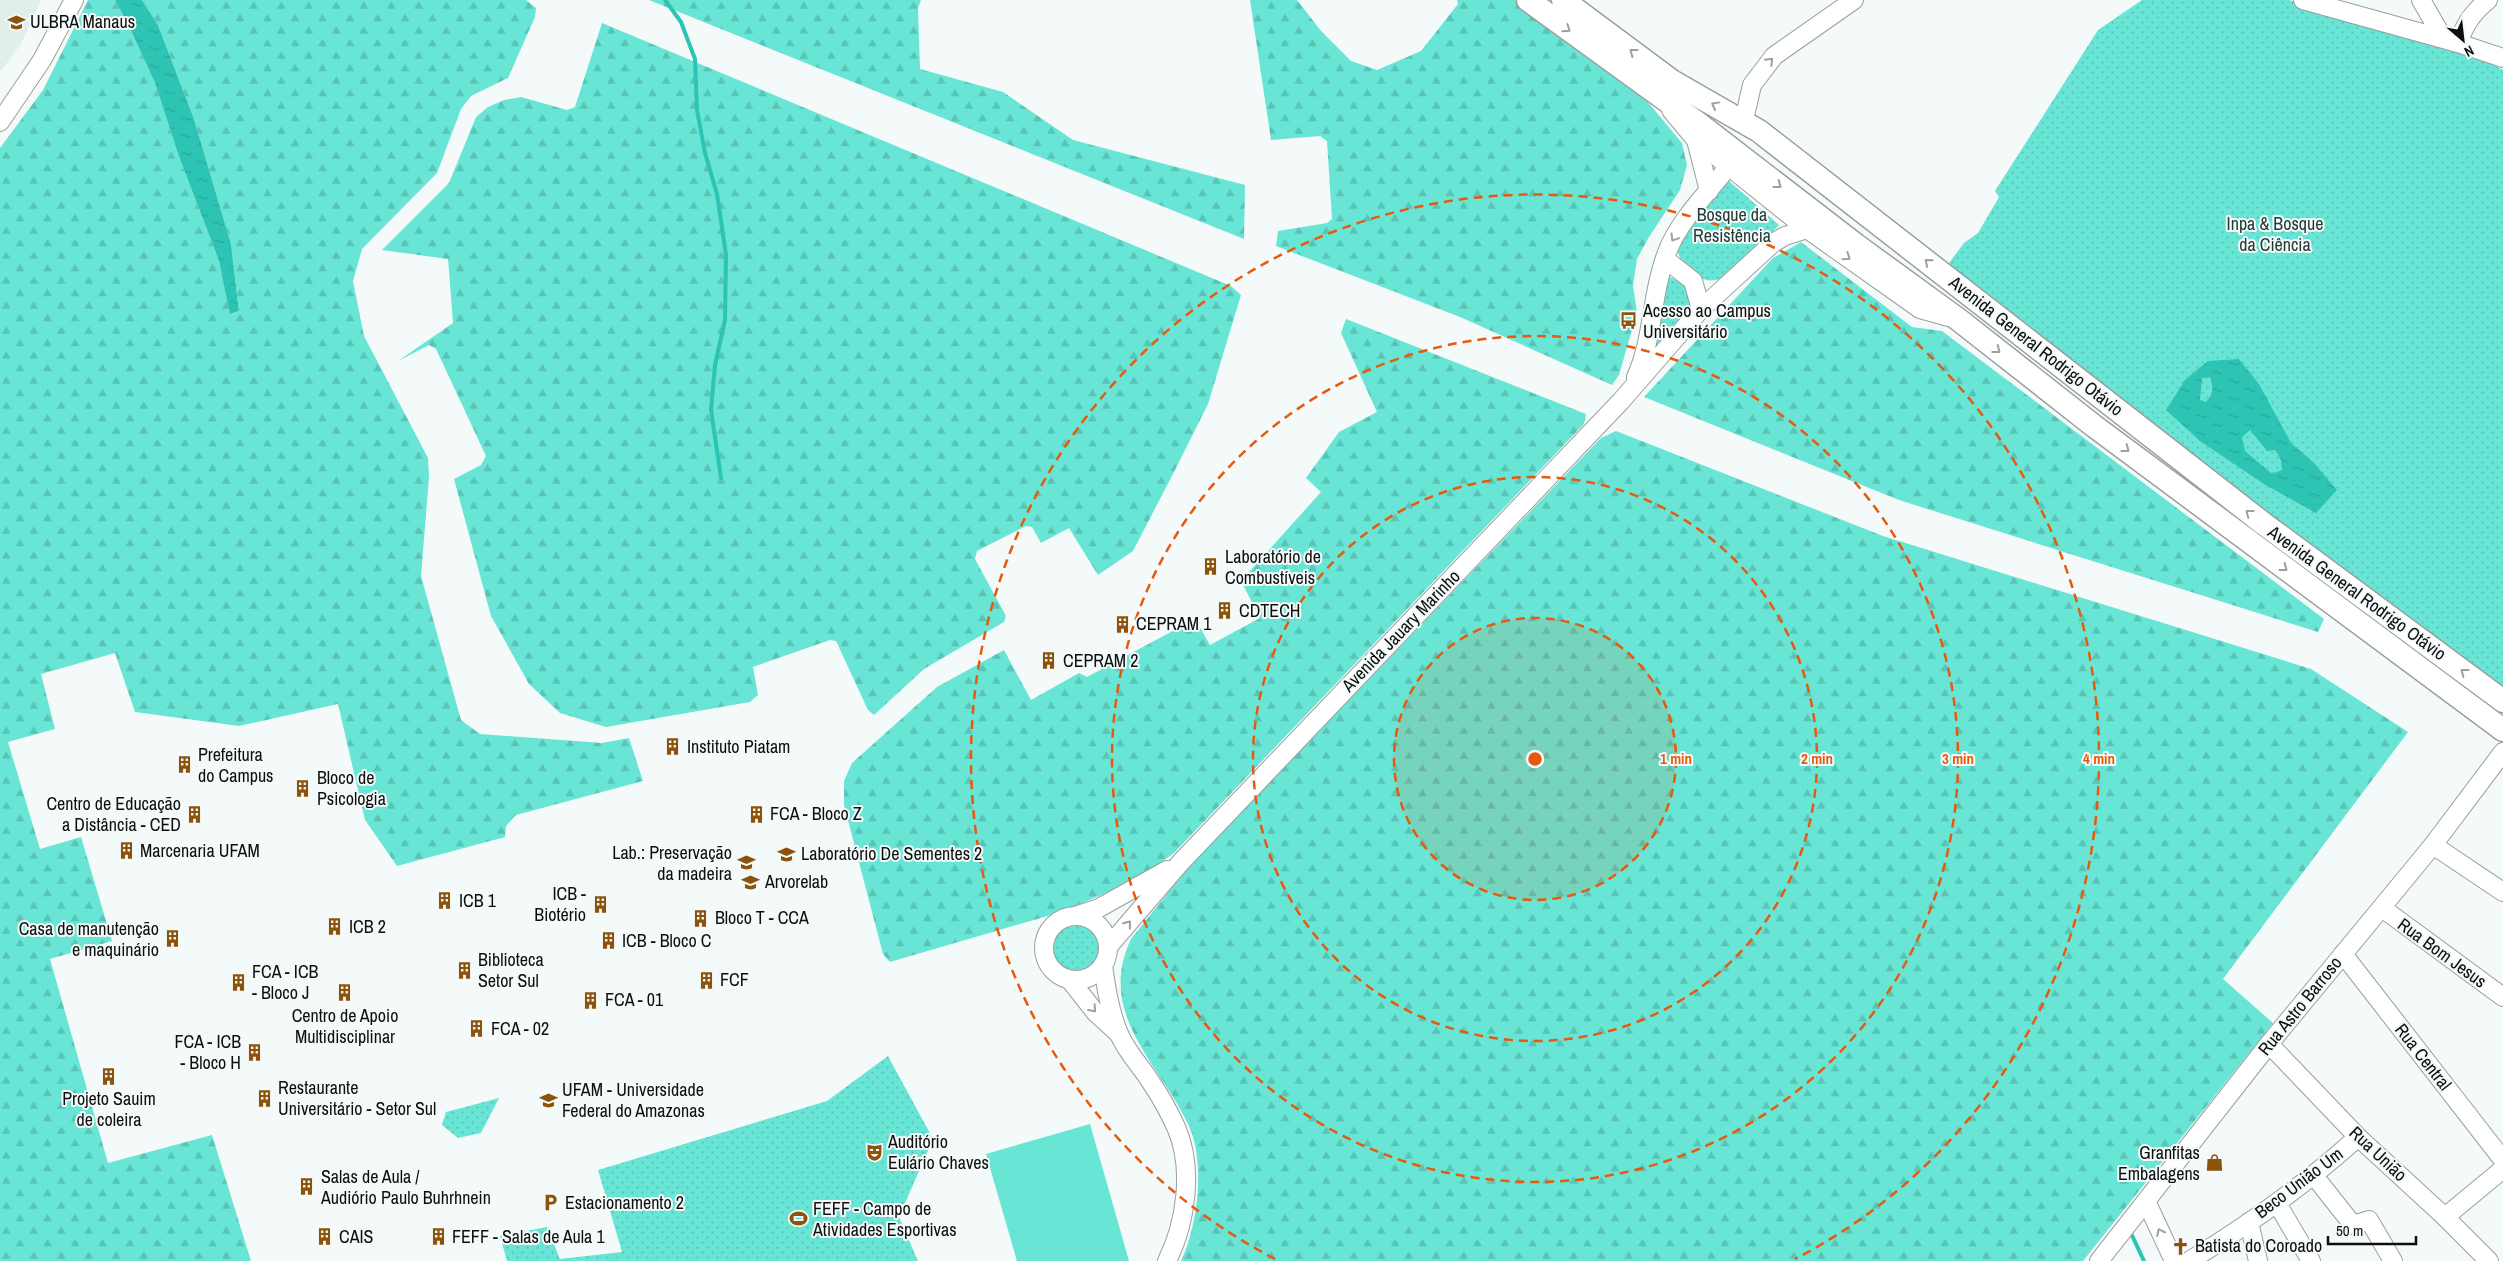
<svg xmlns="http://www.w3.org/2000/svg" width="2503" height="1261" viewBox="0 0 2503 1261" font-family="'Archivo Narrow',sans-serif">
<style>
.built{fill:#e0efec}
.grass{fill:#68e5d5}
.forest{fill:url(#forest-firs)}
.park{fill:url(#park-dots)}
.water{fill:url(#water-ripples);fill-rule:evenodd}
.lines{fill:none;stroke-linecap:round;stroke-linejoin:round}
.stream{stroke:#2dc4b4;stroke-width:4}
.minor-casing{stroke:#999f9e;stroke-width:20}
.major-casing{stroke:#999f9e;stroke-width:25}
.minor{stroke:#fff;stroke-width:18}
.major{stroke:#fff;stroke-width:22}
.oneway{stroke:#9e9f9f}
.ring{fill:none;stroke:#e8590c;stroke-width:2.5;stroke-dasharray:9 6}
.labels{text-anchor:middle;stroke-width:4;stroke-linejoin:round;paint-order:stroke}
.poi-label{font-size:18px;fill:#0c0f0e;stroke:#f3faf9;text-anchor:start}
.park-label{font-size:18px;fill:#233a37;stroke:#f3faf9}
.street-label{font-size:18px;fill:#0c0f0e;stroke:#f3faf9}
.centre{fill:#e8590c;stroke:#f3faf9;stroke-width:2.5}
.ring-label{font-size:15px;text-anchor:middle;font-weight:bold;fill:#e8590c;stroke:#f3faf9;stroke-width:4;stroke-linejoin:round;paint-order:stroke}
</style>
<defs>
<pattern id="forest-firs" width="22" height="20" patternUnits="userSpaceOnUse" patternTransform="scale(1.25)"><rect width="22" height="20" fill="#68e5d5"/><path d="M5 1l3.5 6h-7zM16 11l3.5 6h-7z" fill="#59c3b6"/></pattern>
<pattern id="park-dots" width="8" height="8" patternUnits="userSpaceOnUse" patternTransform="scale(1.25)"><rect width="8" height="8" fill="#68e5d5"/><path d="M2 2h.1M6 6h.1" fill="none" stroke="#59c3b6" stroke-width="1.8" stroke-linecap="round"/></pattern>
<pattern id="water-ripples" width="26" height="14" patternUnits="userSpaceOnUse" patternTransform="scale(1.25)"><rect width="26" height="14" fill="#2dc4b4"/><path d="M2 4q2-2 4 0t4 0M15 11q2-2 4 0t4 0" fill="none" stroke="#27a79a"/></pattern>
</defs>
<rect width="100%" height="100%" fill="#f3faf9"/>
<path class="built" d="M0 0H41L21 44 0 72Z"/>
<path class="grass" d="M1090 1124 1129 1261H1017L986 1154Z"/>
<g class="forest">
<path d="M88 0H115L127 22 155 83 178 154 219 261 231 314 239 311 231 244 194 119 158 25 142 0H526L536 8 535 17 508 78 471 96 461 109 437 173 362 249 353 281 364 336 428 458 429 477 421 576 461 720 480 734 602 743 629 738 643 781 516 815 506 826 505 837 397 866 365 820 338 704 239 726 135 712 115 653 41 674 55 729 8 742 40 849 81 837 112 941 50 959 108 1163 212 1135 251 1261H0V148L43 90Z"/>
<path d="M649 0H921L918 8 920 69 1003 92 1073 140 1245 185 1244 239Z"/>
<path d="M1250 0H1297L1321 31 1351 61 1377 70 1421 51 1458 4 1457 0H1515L1647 101 1682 143 1687 165 1680 190 1649 237 1637 259 1633 286 1637 312 1619 375 1612 385 1460 317 1276 246 1278 231 1327 223 1332 219 1327 141 1320 136 1271 140Z"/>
<path d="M602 23 1231 286 1241 295 1208 404 1175 470 1133 551 1098 575 1069 528 1041 543 1032 527 1026 526 977 551 975 559 1006 616 1004 622 924 669 874 715 868 710 836 641 830 640 753 667 758 695 750 702 606 727 560 713 529 684 491 616 454 479 481 465 486 456 436 349 429 345 398 361 453 323 448 259 382 250 449 183 476 117 488 107 504 100 521 97 567 110 575 107Z"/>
<path d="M1801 242 1912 327 1942 331 2324 619 2318 632 1899 500 1644 397 1773 258Z"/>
<path d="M1346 319 1586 414 1584 424 1174 853 1136 880 1061 912 890 962 883 954 844 805V781L852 763 937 687 1004 650 1031 700 1079 673 1087 677 1195 619 1210 645 1260 618 1241 581 1321 492 1306 478 1339 432 1377 412 1341 333Z"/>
<path d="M1616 431 1883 536 2311 669 2408 732 2223 979 2273 1023 2083 1261H1181C1198 1225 1206 1161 1188 1124 1158 1061 1096 1014 1131 939L1190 865 1601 438Z"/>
</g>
<g class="park">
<path d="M2142 0H2289L2480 58 2503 70V690L2291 535 1946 267 1964 243 1978 233 1999 197 1995 191 2098 30Z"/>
<path d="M1729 181 1779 225C1768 236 1733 273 1722 278 1700 288 1679 265 1676 245Z"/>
<path d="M1668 276 1687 286 1696 302 1651 358Z"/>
<circle cx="1076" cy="948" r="23"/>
<path d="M888 1056 933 1139 899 1217 918 1261H507L500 1236 547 1227 560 1259 622 1252 598 1170 827 1101Z"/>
<path d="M499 1098 481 1133 458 1138 442 1125 446 1112Z"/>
</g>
<g class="water">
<path d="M115 0H142L158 25 194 119 231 244 239 311 230 314 219 261 178 154 155 83 127 22Z"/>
<path d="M2239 359 2259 384 2291 443 2313 462 2337 490 2316 513 2264 484 2200 441 2166 410 2185 380 2208 361ZM2210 377C2213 387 2214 394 2206 402L2200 400 2202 378ZM2250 430 2267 451 2275 450 2281 460 2282 470 2272 474 2245 451 2242 437Z"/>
</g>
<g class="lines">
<g class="stream">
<path d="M665 0 681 22 695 59 697 110 705 153 717 194 726 255 725 320 715 365 711 410 721 478"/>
<path d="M2130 1231 2144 1261"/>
</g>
<defs>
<g id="minor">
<path d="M2303 0 2458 43 2503 58"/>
<path d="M2421 0 2443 38"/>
<path d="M2458 43C2465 24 2473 12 2488 0"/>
<path d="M1671 110 1696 140 1807 229 1920 309 1949 317"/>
<path d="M1744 120 1752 85 1774 56 1854 0"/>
<path d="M0 122 42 60 74 0"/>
<path d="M1696 140 1709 191"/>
<path d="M1665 259 1693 281 1701 309"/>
<path d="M1636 377C1654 338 1651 291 1668 250 1679 221 1709 191 1729 166"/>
<path d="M2433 845 2503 892"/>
<path d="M2382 908 2503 997"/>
<path d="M1075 916 1099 908 1167 870"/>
<circle cx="1076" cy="948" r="32"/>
<path d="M1108 947 1181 862 1621 401 1701 309 1773 243 1785 236 1807 229"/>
<path d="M2343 954 2503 1160"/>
<path d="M1103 965C1106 989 1110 1014 1120 1036 1128 1054 1142 1067 1152 1084 1161 1097 1169 1112 1176 1127 1194 1168 1186 1223 1167 1261"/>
<path d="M1070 980 1095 1012 1118 1033"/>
<path d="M2269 1044 2358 1137 2445 1217 2489 1261"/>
<path d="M2315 1177 2353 1225 2369 1220 2393 1261"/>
<path d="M2147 1203 2174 1261"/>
<path d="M2278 1205 2311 1261"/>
<path d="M2445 1217 2503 1169"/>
<path d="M2249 1222 2258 1261"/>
<path d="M2099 1261 2269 1044 2433 845 2503 752"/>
<path d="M2189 1261C2250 1224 2305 1185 2358 1137"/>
</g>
<g id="major">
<path d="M1528 0 1699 124 1856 245 1959 320 2094 426 2503 730"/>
<path d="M1563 0 1672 81 1759 131 2264 524 2503 701"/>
</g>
</defs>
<use href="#minor" class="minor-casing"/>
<use href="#major" class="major-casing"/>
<use href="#minor" class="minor"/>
<use href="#major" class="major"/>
</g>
<defs><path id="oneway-chevron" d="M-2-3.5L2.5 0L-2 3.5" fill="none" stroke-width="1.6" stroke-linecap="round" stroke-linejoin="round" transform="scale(1.25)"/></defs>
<g class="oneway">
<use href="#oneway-chevron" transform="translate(1567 29) rotate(35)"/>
<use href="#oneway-chevron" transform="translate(1633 52) rotate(-143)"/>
<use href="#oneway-chevron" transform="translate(1770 61) rotate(-46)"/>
<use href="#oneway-chevron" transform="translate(1715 105) rotate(-151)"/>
<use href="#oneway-chevron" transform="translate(1778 185) rotate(38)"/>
<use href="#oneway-chevron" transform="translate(1674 238) rotate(121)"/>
<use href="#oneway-chevron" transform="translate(1847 257) rotate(35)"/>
<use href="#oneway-chevron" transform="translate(1928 262) rotate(-141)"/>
<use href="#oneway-chevron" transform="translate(1997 350) rotate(38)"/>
<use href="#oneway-chevron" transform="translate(2126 449) rotate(37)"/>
<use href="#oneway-chevron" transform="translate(2249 513) rotate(-142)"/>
<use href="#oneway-chevron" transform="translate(2284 568) rotate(37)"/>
<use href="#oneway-chevron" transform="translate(2464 672) rotate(-143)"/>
<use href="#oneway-chevron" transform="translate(1128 924) rotate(-51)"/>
<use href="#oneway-chevron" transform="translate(1093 1009) rotate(48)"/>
<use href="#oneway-chevron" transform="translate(2160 1232) rotate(-115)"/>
</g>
<circle cx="1535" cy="759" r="141" fill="#e8590c" fill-opacity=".12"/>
<g class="ring">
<circle cx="1535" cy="759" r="141"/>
<circle cx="1535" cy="759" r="282"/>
<circle cx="1535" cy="759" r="423"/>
<path d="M1275 1259A564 564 0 1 1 1795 1259"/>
</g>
<defs>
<symbol id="university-bare" viewBox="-9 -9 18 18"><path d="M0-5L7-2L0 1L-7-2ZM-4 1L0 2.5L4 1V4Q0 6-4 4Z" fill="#8c530c" stroke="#f3faf9" stroke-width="2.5" paint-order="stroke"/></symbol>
<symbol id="bus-bare" viewBox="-9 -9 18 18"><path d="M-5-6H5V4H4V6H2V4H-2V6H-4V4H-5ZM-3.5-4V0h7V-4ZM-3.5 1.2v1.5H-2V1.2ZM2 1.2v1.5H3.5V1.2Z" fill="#8c530c" stroke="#f3faf9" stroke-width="2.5" paint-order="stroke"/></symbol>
<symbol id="building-bare" viewBox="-9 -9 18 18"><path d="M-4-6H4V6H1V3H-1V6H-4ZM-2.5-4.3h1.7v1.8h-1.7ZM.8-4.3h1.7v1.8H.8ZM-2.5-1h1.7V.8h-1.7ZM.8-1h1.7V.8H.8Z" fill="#8c530c" stroke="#f3faf9" stroke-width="2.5" paint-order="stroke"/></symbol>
<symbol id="school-bare" viewBox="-9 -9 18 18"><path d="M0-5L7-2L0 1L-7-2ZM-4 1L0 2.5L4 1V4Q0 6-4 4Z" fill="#8c530c" stroke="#f3faf9" stroke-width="2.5" paint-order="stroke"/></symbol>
<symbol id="theatre-bare" viewBox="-9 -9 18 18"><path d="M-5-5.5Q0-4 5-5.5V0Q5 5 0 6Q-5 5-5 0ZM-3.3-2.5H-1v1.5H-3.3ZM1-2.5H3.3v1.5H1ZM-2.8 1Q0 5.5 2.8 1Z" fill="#8c530c" stroke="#f3faf9" stroke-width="2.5" paint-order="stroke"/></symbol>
<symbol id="shop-bare" viewBox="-9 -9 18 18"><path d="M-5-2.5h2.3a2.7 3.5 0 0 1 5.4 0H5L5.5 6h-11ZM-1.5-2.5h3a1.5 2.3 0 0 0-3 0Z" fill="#8c530c" stroke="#f3faf9" stroke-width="2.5" paint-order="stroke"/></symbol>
<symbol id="parking-bare" viewBox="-9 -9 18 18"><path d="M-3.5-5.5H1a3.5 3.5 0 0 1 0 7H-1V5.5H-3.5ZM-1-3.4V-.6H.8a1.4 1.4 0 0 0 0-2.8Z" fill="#8c530c" stroke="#f3faf9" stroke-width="2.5" paint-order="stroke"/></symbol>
<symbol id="stadium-bare" viewBox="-9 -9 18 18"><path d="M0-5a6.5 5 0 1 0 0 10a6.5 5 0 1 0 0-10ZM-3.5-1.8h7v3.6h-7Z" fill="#8c530c" stroke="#f3faf9" stroke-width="2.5" paint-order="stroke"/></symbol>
<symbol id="church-bare" viewBox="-9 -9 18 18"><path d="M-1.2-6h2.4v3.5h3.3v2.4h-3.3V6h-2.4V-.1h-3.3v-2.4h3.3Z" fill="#8c530c" stroke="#f3faf9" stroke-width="2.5" paint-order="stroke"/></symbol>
</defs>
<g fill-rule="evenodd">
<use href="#university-bare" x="4" y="10" width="25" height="25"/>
<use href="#bus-bare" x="1616" y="308" width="25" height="25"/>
<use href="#building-bare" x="1198" y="554" width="25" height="25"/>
<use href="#building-bare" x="1212" y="598" width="25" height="25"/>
<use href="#building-bare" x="1110" y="612" width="25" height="25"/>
<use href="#building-bare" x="1036" y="648" width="25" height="25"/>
<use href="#building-bare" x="660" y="734" width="25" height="25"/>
<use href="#building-bare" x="172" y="752" width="25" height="25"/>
<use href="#building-bare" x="290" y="776" width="25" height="25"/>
<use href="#building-bare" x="182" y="802" width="25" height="25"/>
<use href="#building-bare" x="744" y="802" width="25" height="25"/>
<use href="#building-bare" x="114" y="838" width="25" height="25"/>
<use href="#school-bare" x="774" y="842" width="25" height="25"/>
<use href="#school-bare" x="734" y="850" width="25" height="25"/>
<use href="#school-bare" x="738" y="870" width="25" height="25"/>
<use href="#building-bare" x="432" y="888" width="25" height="25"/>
<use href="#building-bare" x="588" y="892" width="25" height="25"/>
<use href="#building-bare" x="688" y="906" width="25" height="25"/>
<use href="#building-bare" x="322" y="914" width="25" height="25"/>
<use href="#building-bare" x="160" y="926" width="25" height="25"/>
<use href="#building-bare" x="596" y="928" width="25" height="25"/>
<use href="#building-bare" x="452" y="958" width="25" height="25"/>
<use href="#building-bare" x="694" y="968" width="25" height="25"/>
<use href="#building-bare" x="226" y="970" width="25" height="25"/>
<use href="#building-bare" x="332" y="980" width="25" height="25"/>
<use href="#building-bare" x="578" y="988" width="25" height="25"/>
<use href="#building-bare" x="464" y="1016" width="25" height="25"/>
<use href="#building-bare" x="242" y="1040" width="25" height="25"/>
<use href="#building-bare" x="96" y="1064" width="25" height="25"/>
<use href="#building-bare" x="252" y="1086" width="25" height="25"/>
<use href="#university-bare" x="536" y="1088" width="25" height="25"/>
<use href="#theatre-bare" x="862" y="1140" width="25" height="25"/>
<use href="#shop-bare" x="2202" y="1150" width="25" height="25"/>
<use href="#building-bare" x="294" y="1174" width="25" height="25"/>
<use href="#parking-bare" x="538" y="1190" width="25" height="25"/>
<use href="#stadium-bare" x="786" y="1206" width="25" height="25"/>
<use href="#building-bare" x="312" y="1224" width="25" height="25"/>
<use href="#building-bare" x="426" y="1224" width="25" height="25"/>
<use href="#church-bare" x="2168" y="1234" width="25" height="25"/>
</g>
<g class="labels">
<g class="poi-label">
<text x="30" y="28">ULBRA Manaus</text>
<text x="1643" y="317">Acesso ao Campus<tspan x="1643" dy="21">Universitário</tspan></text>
<text x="1225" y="563">Laboratório de<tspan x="1225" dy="21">Combustíveis</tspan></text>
<text x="1239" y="617">CDTECH</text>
<text x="1136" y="630">CEPRAM 1</text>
<text x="1063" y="667">CEPRAM 2</text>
<text x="687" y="753">Instituto Piatam</text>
<text x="198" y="761">Prefeitura<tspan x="198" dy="21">do Campus</tspan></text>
<text x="317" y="784">Bloco de<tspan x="317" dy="21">Psicologia</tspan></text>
<text x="181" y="810" text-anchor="end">Centro de Educação<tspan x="181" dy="21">a Distância - CED</tspan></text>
<text x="770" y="820">FCA - Bloco Z</text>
<text x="140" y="857">Marcenaria UFAM</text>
<text x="732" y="859" text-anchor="end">Lab.: Preservação<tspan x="732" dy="21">da madeira</tspan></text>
<text x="801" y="860">Laboratório De Sementes 2</text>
<text x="765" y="888">Arvorelab</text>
<text x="586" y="900" text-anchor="end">ICB -<tspan x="586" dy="21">Biotério</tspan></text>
<text x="459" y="907">ICB 1</text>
<text x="715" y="924">Bloco T - CCA</text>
<text x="349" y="933">ICB 2</text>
<text x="159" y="935" text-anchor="end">Casa de manutenção<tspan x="159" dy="21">e maquinário</tspan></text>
<text x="622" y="947">ICB - Bloco C</text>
<text x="478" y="966">Biblioteca<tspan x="478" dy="21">Setor Sul</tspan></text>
<text x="252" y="978">FCA - ICB<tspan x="252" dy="21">- Bloco J</tspan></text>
<text x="720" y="986">FCF</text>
<text x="605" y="1006">FCA - 01</text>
<text x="345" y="1022" text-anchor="middle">Centro de Apoio<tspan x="345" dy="21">Multidisciplinar</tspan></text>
<text x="491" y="1035">FCA - 02</text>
<text x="241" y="1048" text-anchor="end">FCA - ICB<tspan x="241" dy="21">- Bloco H</tspan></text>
<text x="278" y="1094">Restaurante<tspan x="278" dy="21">Universitário - Setor Sul</tspan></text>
<text x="562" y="1096">UFAM - Universidade<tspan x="562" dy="21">Federal do Amazonas</tspan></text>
<text x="109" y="1105" text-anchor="middle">Projeto Sauim<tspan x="109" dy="21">de coleira</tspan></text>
<text x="888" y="1148">Auditório<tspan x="888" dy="21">Eulário Chaves</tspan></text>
<text x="2200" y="1159" text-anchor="end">Granfitas<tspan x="2200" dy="21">Embalagens</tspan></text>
<text x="321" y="1183">Salas de Aula /<tspan x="321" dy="21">Audiório Paulo Buhrhnein</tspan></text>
<text x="565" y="1209">Estacionamento 2</text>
<text x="813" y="1215">FEFF - Campo de<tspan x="813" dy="21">Atividades Esportivas</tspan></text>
<text x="339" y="1243">CAIS</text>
<text x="452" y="1243">FEFF - Salas de Aula 1</text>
<text x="2195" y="1252">Batista do Coroado</text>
</g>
<g class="park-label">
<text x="1732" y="221">Bosque da<tspan x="1732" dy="21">Resistência</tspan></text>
<text x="2275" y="230">Inpa &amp; Bosque<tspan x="2275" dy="21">da Ciência</tspan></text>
</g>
<g class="street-label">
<text transform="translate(2036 346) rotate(38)" y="6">Avenida General Rodrigo Otávio</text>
<text transform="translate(2357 593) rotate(36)" y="6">Avenida General Rodrigo Otávio</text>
<text transform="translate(1401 631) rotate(-46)" y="6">Avenida Jauary Marinho</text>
<text transform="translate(2442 953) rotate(36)" y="6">Rua Bom Jesus</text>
<text transform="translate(2300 1006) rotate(-51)" y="6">Rua Astro Barroso</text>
<text transform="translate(2423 1057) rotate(52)" y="6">Rua Central</text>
<text transform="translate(2378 1154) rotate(43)" y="6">Rua União</text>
<text transform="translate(2299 1183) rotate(-37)" y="6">Beco União Um</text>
</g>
</g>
<circle cx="1535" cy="759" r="8" class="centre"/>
<g class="ring-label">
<text x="1676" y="764">1 min</text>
<text x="1817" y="764">2 min</text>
<text x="1958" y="764">3 min</text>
<text x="2099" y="764">4 min</text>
</g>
<g transform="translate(2463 40) rotate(152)" stroke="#f3faf9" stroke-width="4" paint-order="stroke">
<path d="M0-4L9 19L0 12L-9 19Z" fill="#0c0f0e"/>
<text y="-8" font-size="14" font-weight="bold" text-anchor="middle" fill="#0c0f0e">N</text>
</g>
<path d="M2328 1236v8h88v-8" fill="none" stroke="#0c0f0e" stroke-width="2.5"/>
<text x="2336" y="1236" font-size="15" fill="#0c0f0e" stroke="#f3faf9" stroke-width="4" paint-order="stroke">50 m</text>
</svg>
